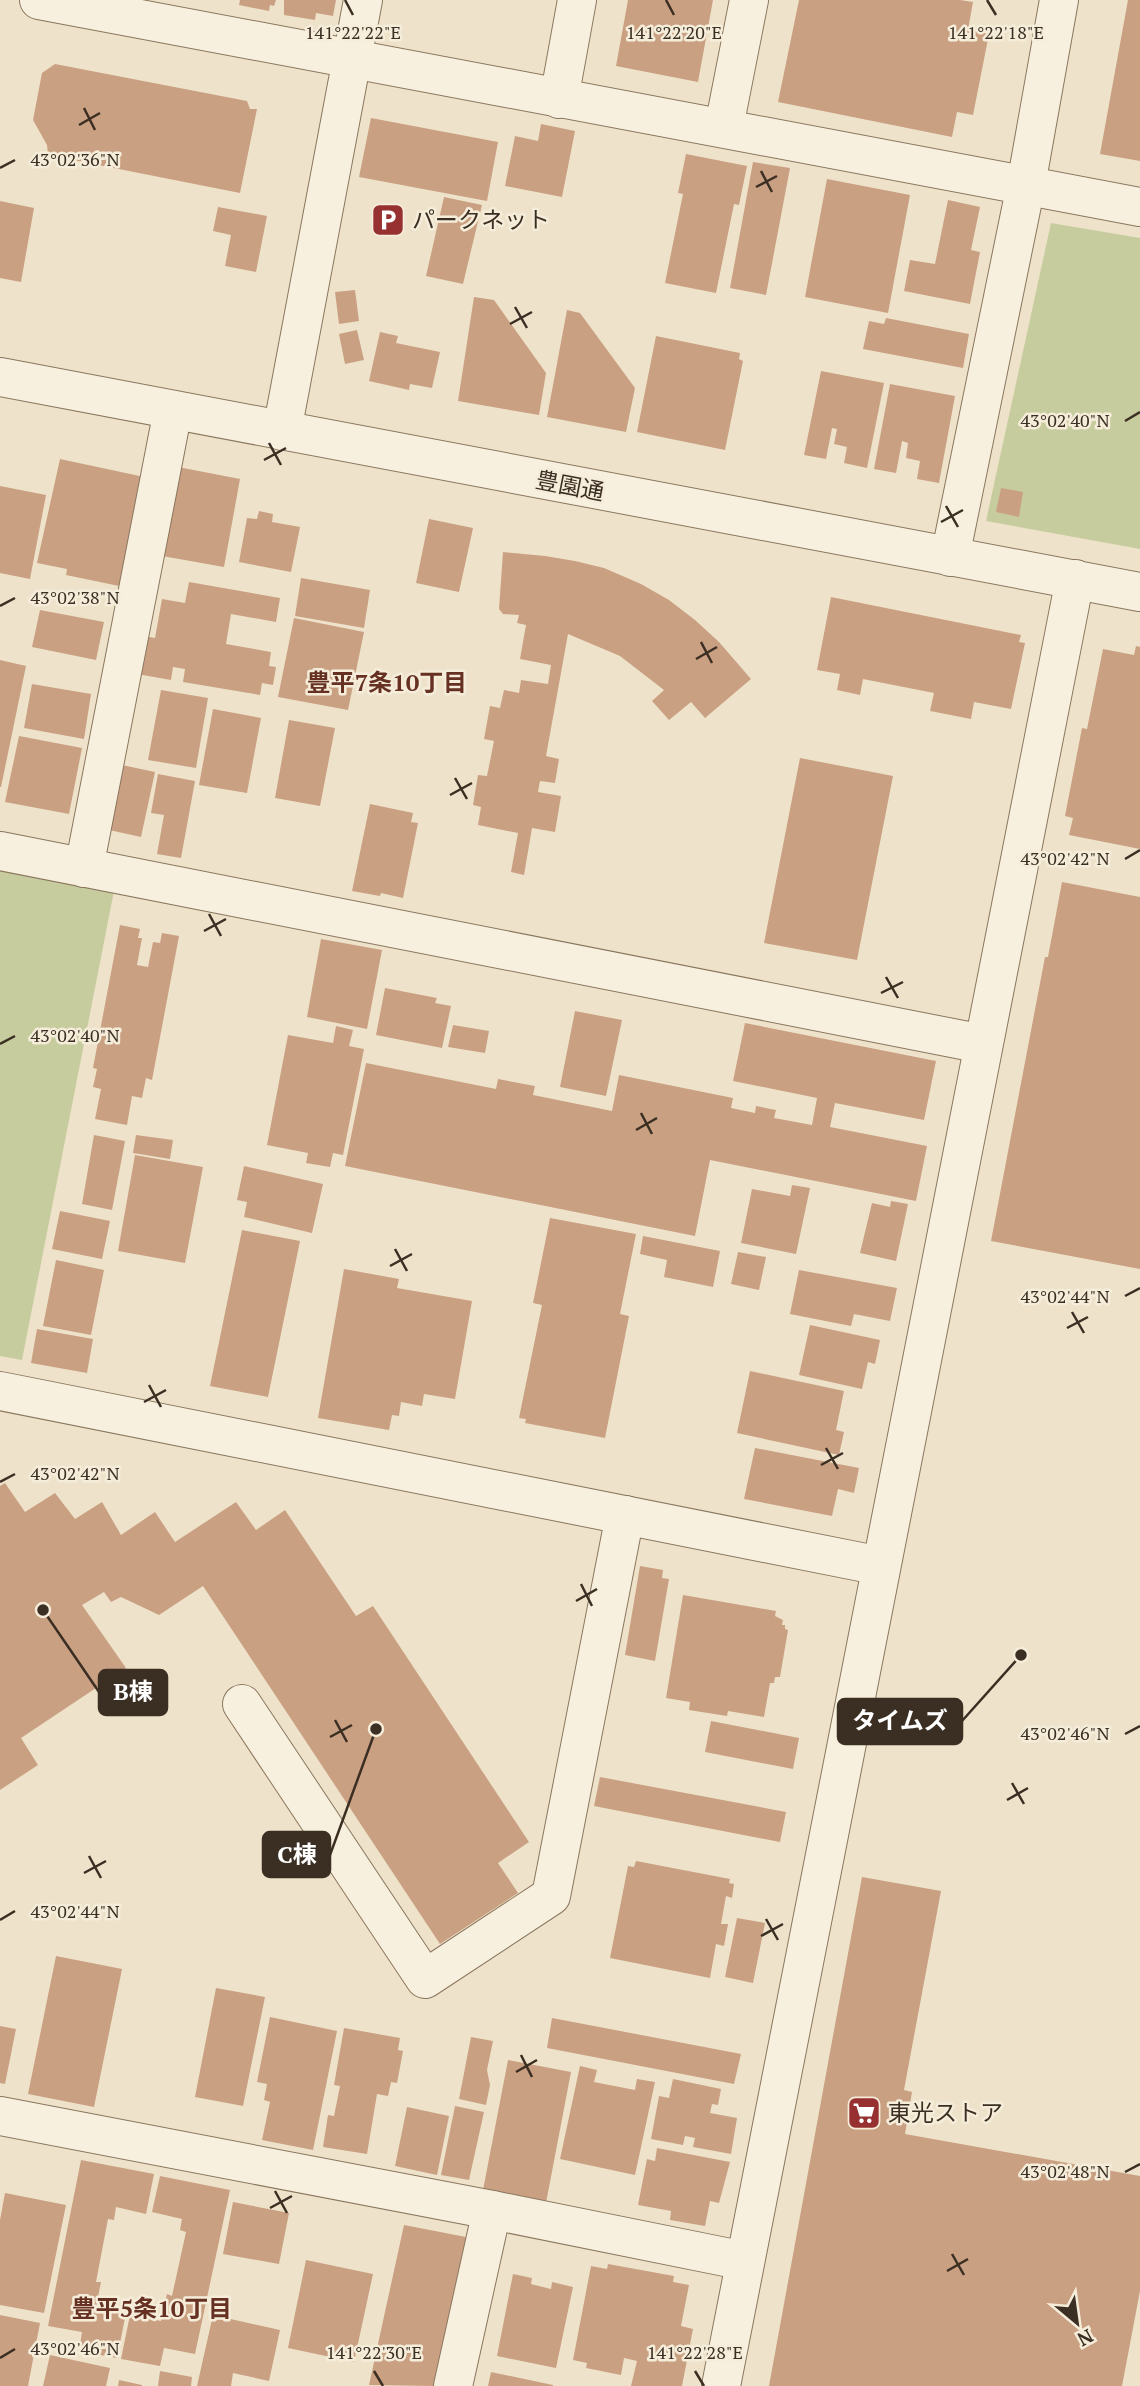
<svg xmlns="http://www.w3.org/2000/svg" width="1140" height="2386" viewBox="0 0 1140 2386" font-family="'PT Serif','Noto Sans JP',serif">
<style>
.green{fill:#c7cc9e}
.building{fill:#caa082}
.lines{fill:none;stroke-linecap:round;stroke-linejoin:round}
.minor-casing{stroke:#8a765f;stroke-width:40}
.minor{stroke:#f8f0de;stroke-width:38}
.ticks{fill:none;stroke:#3b2e22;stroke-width:2.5}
.labels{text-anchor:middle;stroke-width:5;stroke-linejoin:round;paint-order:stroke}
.poi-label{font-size:23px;fill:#3b2e22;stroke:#f5edda;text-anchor:start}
.street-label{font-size:23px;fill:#3b2e22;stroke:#f5edda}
.neighbourhood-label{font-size:24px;font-weight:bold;fill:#663122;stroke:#f5edda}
.ticks-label{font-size:18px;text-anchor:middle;fill:#3b2e22;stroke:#f5edda;stroke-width:5;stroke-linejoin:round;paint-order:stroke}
.leader{fill:none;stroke:#3b2e22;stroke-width:2.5}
.callout-dot{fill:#3b2e22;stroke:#f5edda;stroke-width:2.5}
.callout{fill:#3b2e22;stroke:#3b2e22;stroke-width:2.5}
.callout-label{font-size:24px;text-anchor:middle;font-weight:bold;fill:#fff}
</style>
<rect width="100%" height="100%" fill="#eee3ca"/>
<g class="green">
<path d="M1051 223 1140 238V549L986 521Z"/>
<path d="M0 870 114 891 22 1360 0 1356Z"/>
</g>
<g class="building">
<path d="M240 0H276L274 6 270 5 269 11 239 5Z"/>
<path d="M284 0H336L333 16 316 13 315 20 284 15Z"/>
<path d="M628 0H713L698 82 616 66Z"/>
<path d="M799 0H960L973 2 968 30 989 34 973 115 957 112 952 137 778 102Z"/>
<path d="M1128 0H1140V161L1100 154Z"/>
<path d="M55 64 247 101 250 109H257L240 193 48 155 47 145 33 120 42 73Z"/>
<path d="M371 118 498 142 487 201 359 177Z"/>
<path d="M541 124 575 131 562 197 505 186 515 136 538 141Z"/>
<path d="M686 154 747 166 739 205 734 204 716 293 665 283 683 194 678 193Z"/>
<path d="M753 162 790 168 766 295 730 288Z"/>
<path d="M827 179 910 195 888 313 805 297Z"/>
<path d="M444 197 482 205 463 284 426 276Z"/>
<path d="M948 200 980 207 971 250 980 252 970 304 904 291 910 260 935 264Z"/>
<path d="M0 201 34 208 21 282 0 278Z"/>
<path d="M218 207 267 216 256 272 225 266 231 235 213 231Z"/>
<path d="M355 290 359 321 339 324 335 292Z"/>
<path d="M474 297 494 300 546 373 539 415 458 401Z"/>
<path d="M567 310 580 313 635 388 626 432 547 417Z"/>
<path d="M886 318 969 334 963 368 863 349 869 321 884 324Z"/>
<path d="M357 330 364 360 345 364 339 334Z"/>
<path d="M380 332 398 336 396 343 440 352 432 388 410 384 409 390 369 381Z"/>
<path d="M656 336 740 353 739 359 743 361 725 450 637 432Z"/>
<path d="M821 371 884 383 867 468 844 463 847 447 834 444 837 429 832 428 826 459 804 455Z"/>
<path d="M890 384 955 396 939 483 917 479 920 461 906 458 908 443 902 441 896 473 874 469Z"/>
<path d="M60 459 149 478 124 587 66 575 67 569 37 563Z"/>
<path d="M178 467 240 479 224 567 162 556Z"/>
<path d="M0 486 46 495 30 579 0 573Z"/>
<path d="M1001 488 1023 492 1019 517 996 512Z"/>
<path d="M259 511 273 514 272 522 300 527 291 572 239 562 247 518 257 519Z"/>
<path d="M429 519 473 528 459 592 416 583Z"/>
<path d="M503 552 545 556 575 561 604 568 641 584 669 600 695 620 719 642 751 679 705 718 691 702 669 720 652 701 664 690 620 656 568 634 546 756 559 759 555 783 540 781 538 792 561 796 555 832 532 828 524 875 511 872 518 833 478 825 481 807 473 805 478 775 487 776 494 741 484 739 490 706 500 708 504 690 519 693 521 680 548 684 551 665 520 659 526 625 517 623 519 615 503 614 499 609Z"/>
<path d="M301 578 370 590 364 628 295 616Z"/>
<path d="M189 582 280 598 276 622 231 614 226 644 271 652 269 666 276 667 273 685 262 683 260 695 183 682 185 669 173 667 171 680 137 674 144 636 155 638 162 599 185 603Z"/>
<path d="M831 597 1021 635 1019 642 1025 643 1011 709 974 702 971 719 930 711 934 693 863 679 860 695 837 690 840 674 817 670Z"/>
<path d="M40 610 104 622 96 660 32 647Z"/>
<path d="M294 618 364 632 348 710 278 697Z"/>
<path d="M1136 646 1140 647V849L1069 835 1073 818 1065 816 1082 728 1087 729 1103 649 1134 655Z"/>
<path d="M0 660 26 666 1 787H0Z"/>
<path d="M32 684 91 694 84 739 24 728Z"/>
<path d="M161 690 208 698 196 768 148 760Z"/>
<path d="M213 709 261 718 247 793 199 785Z"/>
<path d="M289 720 335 728 320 806 275 798Z"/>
<path d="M19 736 82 748 69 814 5 802Z"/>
<path d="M800 758 893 776 857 960 764 943Z"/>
<path d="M122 765 155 772 141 837 109 830Z"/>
<path d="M158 774 195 781 181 858 157 854 164 815 151 813Z"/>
<path d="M370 804 413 813 411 822 418 823 403 898 381 893 380 896 352 891Z"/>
<path d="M1062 882 1140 897V1269L991 1241 1045 957H1048Z"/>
<path d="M120 925 140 929 138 938H142L137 965 148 967 153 942 160 943 162 933 179 936 152 1080 146 1078 142 1098 132 1096 127 1125 95 1119 101 1089 93 1087 97 1069 93 1068Z"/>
<path d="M321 939 382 950 367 1029 307 1017Z"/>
<path d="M385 988 437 998 435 1003 451 1006 442 1048 376 1035Z"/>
<path d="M575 1011 622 1020 606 1096 560 1087Z"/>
<path d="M745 1023 936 1061 924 1120 835 1103 830 1127 927 1146 916 1201 710 1160 695 1236 345 1166 366 1063 496 1089 498 1079 535 1086 533 1095 612 1111 619 1075 733 1098 731 1108 755 1113 756 1106 776 1110 774 1118 812 1125 817 1098 733 1081Z"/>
<path d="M453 1025 489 1031 485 1053 448 1047Z"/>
<path d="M336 1026 353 1030 349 1046 364 1049 343 1155 333 1153 330 1167 306 1163 308 1153 267 1145 288 1035 333 1043Z"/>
<path d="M94 1135 125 1141 112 1210 82 1204Z"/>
<path d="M136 1135 173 1140 170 1159 133 1153Z"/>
<path d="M135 1155 203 1167 185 1263 118 1251Z"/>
<path d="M244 1166 323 1184 312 1233 244 1217 247 1202 237 1200Z"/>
<path d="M792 1185 810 1188 796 1254 741 1243 752 1189 790 1196Z"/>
<path d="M891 1201 908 1204 896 1261 860 1253 872 1203 890 1207Z"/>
<path d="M60 1211 110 1221 102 1259 52 1249Z"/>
<path d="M550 1218 636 1234 620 1314 629 1316 605 1438 525 1423 526 1419 519 1418 542 1305 533 1303Z"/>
<path d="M242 1230 300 1241 268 1397 210 1386Z"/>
<path d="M643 1236 720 1251 713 1287 664 1277 667 1260 640 1254Z"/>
<path d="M738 1252 766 1257 759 1290 731 1284Z"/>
<path d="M56 1260 104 1270 91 1335 43 1326Z"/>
<path d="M344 1269 399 1279 397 1288 472 1301 455 1399 424 1394 422 1406 401 1402 399 1416 392 1415 389 1430 318 1418Z"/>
<path d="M799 1270 897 1288 890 1321 854 1314 851 1326 790 1314Z"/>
<path d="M810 1325 880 1340 875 1364 868 1362 862 1389 799 1375Z"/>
<path d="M37 1329 93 1339 87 1373 31 1363Z"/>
<path d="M750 1371 844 1391 836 1430 844 1432 839 1455 737 1433Z"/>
<path d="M755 1448 859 1468 854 1493 838 1489 832 1516 744 1499Z"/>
<path d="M5 1483 25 1512 55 1493 75 1519 102 1502 121 1535 155 1512 175 1542 236 1502 256 1530 285 1510 356 1616 373 1606 529 1842 498 1863 518 1893 440 1944 203 1586 159 1615 121 1597 111 1602 104 1592 82 1605 126 1668 21 1738 38 1765 0 1790V1486Z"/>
<path d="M640 1566 663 1570 662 1578 669 1579 655 1661 625 1655Z"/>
<path d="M683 1595 776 1611 775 1616 783 1620 782 1625H785V1629L788 1630 780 1677H775L774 1683H770L764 1717 728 1711 727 1716 689 1710 690 1702 666 1698Z"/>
<path d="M711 1721 799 1738 793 1769 705 1752Z"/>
<path d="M600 1777 786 1812 780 1842 594 1806Z"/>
<path d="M636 1861 730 1879 729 1883 734 1884 732 1898 726 1896 721 1924H728L724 1946 716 1944 710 1978 610 1958 628 1866 634 1867Z"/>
<path d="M862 1877 941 1891 904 2090 912 2092 905 2134 1140 2176V2291L1122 2386H769Z"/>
<path d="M737 1918 765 1923 753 1983 725 1977Z"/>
<path d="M56 1956 122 1969 94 2107 28 2094Z"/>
<path d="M216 1988 265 1997 243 2106 195 2097Z"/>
<path d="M270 2017 337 2031 313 2150 262 2140 270 2102 264 2100 267 2084 257 2082Z"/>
<path d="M552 2018 741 2054 734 2084 547 2048Z"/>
<path d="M0 2026 16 2029 5 2084 0 2083Z"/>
<path d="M344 2028 400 2038 398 2050 403 2051 397 2083 391 2082 388 2096 377 2094 367 2154 323 2147 328 2115 334 2116 340 2086 334 2085Z"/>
<path d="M471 2037 493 2041 487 2070 490 2085 486 2105 459 2099Z"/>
<path d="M508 2060 571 2072 546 2203 483 2190Z"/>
<path d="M580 2066 597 2070 594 2082 635 2090 637 2079 655 2082 635 2175 560 2159Z"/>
<path d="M673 2079 721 2089 718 2105 712 2104 710 2113 737 2118 731 2154 693 2147 695 2138 685 2136 683 2145 651 2139 659 2096 669 2098Z"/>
<path d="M455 2106 484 2112 469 2180 441 2175Z"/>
<path d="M407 2107 449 2116 437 2175 395 2166Z"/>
<path d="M657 2148 730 2162 719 2203 710 2201 705 2226 670 2220 671 2211 638 2205 647 2159 655 2161Z"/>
<path d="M81 2160 154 2174 146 2214 116 2207 114 2220 108 2219 96 2282H101L96 2307 126 2313 117 2358 79 2351 82 2332 48 2326Z"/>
<path d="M160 2176 230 2190 195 2354 164 2348 160 2366 121 2359 130 2315 161 2321 167 2294 172 2296 186 2232 180 2230 182 2219 152 2212Z"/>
<path d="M5 2193 66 2205 44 2313 0 2305V2220Z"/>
<path d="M233 2202 289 2213 279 2264 223 2254Z"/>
<path d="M404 2225 466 2237 434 2386 369 2385Z"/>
<path d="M306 2260 373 2274 354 2362 288 2348Z"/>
<path d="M608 2264 674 2276 673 2282 689 2285 681 2326 693 2329 682 2386H631L637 2361 624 2358 621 2375 586 2368 587 2363 573 2360 591 2266 607 2269Z"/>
<path d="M513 2274 532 2278 531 2284 551 2289 552 2282 573 2287 556 2368 497 2356Z"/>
<path d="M0 2315 40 2323 28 2386H0Z"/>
<path d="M213 2315 280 2330 269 2381 233 2373 231 2386H197Z"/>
<path d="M50 2355 110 2368 106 2386H43Z"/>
<path d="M160 2371 192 2377 191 2386H158Z"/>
<path d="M491 2372 553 2385V2386H488Z"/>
<path d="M119 2380 142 2385V2386H118Z"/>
</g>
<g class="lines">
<defs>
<g id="minor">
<path d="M39 0 1140 207"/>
<path d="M559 99 577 0"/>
<path d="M724 127 749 0"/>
<path d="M0 377 1140 592"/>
<path d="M282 431 363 0"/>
<path d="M950 557 1026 185 1059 0"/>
<path d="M0 851 983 1044"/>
<path d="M84 868 173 410"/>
<path d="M0 1391 881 1566"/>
<path d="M242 1704 425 1979 551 1896 625 1515"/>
<path d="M0 2116 492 2210 745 2261"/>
<path d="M453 2386 492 2210"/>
<path d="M721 2386 1075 579"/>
</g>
</defs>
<use href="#minor" class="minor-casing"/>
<use href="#minor" class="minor"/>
</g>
<path class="ticks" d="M345 0 353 15M666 0 674 15M987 0 996 15M84 108 95 130M79 125 100 113M0 168 15 160M761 171 772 192M756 187 777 176M515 307 527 328M510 324 532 312M1125 421 1140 412M269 443 281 465M264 460 286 448M946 506 958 527M941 522 963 510M0 606 15 598M701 642 712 663M696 659 717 647M455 778 467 799M450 795 472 783M1125 859 1140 850M209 914 221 936M204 931 226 919M886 977 898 998M881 993 903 982M0 1044 15 1036M641 1113 652 1134M636 1130 657 1118M395 1249 407 1271M390 1266 412 1254M1125 1296 1140 1288M1072 1312 1084 1333M1067 1328 1088 1317M149 1385 161 1407M144 1402 166 1390M826 1448 838 1469M821 1465 843 1453M0 1482 15 1474M581 1584 592 1606M576 1601 597 1589M335 1720 347 1742M1125 1734 1140 1726M330 1737 352 1725M1012 1783 1024 1804M1007 1800 1028 1788M89 1856 101 1878M84 1873 106 1861M766 1919 778 1940M0 1920 15 1911M761 1936 783 1924M521 2055 532 2077M516 2072 537 2060M1125 2172 1140 2164M275 2191 287 2213M270 2208 292 2196M952 2254 964 2275M947 2271 968 2259M0 2358 15 2349M374 2371 383 2386M695 2371 704 2386"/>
<defs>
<symbol id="parking-square" viewBox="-11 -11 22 22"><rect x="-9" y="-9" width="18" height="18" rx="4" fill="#973131" stroke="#f5edda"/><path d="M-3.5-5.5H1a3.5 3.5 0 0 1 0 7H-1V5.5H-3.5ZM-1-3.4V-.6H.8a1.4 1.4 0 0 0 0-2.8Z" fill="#fff"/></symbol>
<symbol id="supermarket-square" viewBox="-11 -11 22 22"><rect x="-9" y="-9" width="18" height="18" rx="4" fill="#973131" stroke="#f5edda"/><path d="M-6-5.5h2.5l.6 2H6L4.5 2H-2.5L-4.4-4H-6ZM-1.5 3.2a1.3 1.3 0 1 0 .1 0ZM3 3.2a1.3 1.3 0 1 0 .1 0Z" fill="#fff"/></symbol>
</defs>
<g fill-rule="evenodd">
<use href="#parking-square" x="369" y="201" width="38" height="38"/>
<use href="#supermarket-square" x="845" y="2094" width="38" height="38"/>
</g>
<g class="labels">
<g class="poi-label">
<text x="412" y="228">パークネット</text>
<text x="888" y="2121">東光ストア</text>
</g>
<g class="street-label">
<text transform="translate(570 486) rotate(11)" y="8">豊園通</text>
</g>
<g class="neighbourhood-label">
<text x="387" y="691">豊平7条10丁目</text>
<text x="152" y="2317">豊平5条10丁目</text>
</g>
</g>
<g class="ticks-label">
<text x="353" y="39">141°22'22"E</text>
<text x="674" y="39">141°22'20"E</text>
<text x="996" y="39">141°22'18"E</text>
<text x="75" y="166">43°02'36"N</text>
<text x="1065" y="427">43°02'40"N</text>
<text x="75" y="604">43°02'38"N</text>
<text x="1065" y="865">43°02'42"N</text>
<text x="75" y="1042">43°02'40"N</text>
<text x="1065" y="1303">43°02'44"N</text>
<text x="75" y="1480">43°02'42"N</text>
<text x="1065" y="1740">43°02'46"N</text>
<text x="75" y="1918">43°02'44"N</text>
<text x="1065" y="2178">43°02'48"N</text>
<text x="75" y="2355">43°02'46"N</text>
<text x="374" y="2359">141°22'30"E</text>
<text x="695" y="2359">141°22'28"E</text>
</g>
<path class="leader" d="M43 1610L99 1692M1021 1655L962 1721M376 1729L330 1855"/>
<g class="callout-dot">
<circle cx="43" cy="1610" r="7"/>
<circle cx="1021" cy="1655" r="7"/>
<circle cx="376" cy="1729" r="7"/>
</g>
<g class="callout">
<rect x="99" y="1670" width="68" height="45" rx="7"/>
<rect x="838" y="1699" width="124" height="45" rx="7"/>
<rect x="263" y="1832" width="67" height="45" rx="7"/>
</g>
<g class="callout-label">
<text x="133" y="1700">B棟</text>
<text x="900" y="1729">タイムズ</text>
<text x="297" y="1863">C棟</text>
</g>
<g transform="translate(1077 2323) rotate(151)" stroke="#f5edda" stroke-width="5" paint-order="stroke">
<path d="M0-5L12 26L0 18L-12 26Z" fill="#3b2e22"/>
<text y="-10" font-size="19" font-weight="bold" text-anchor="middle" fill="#3b2e22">N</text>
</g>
</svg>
